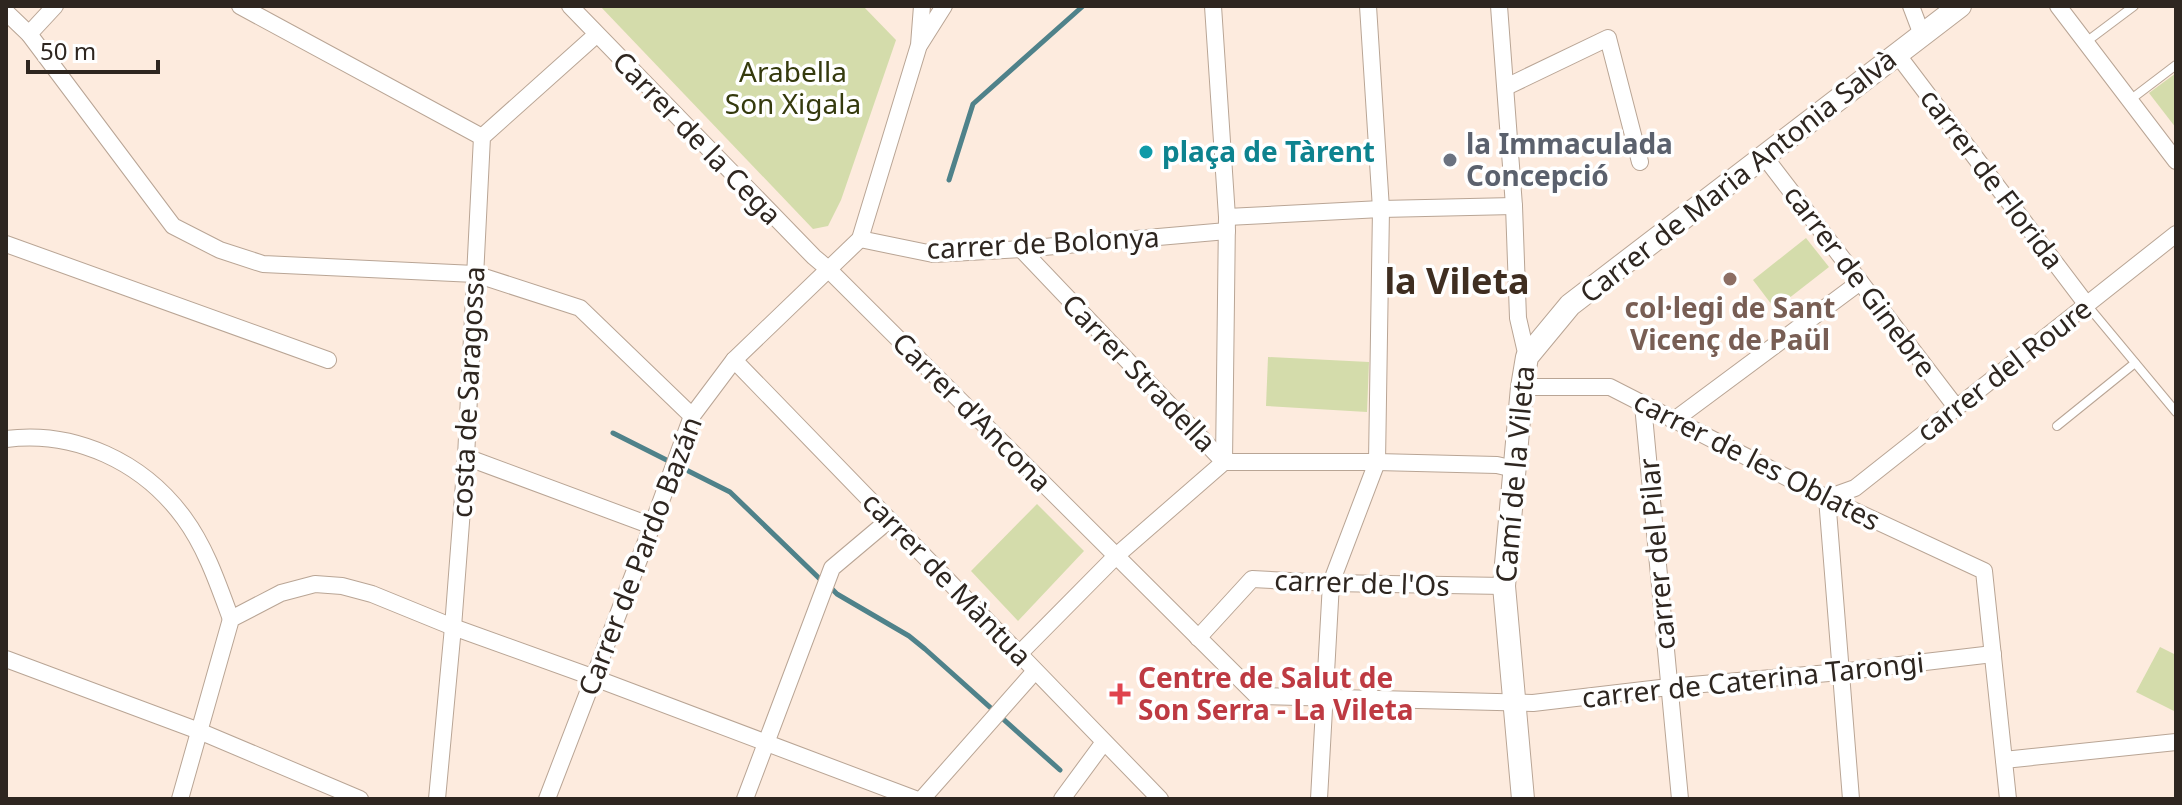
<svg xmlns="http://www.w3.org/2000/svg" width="2182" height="805" viewBox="0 0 2182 805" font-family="'Noto Sans',sans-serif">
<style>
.green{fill:#d4dcab}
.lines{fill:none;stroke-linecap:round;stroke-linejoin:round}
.stream{stroke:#4f828a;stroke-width:5}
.lane-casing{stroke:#b9a595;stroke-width:10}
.street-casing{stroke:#b9a595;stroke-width:18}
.secondary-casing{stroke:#b9a595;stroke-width:24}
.lane{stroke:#fff;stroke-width:8}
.street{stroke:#fff;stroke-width:16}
.secondary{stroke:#fff;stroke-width:22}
.culture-dot{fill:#0f9aa8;stroke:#fff;stroke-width:3}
.worship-dot{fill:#6b7280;stroke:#fff;stroke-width:3}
.education-dot{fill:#8d6e63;stroke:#fff;stroke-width:3}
.health-dot{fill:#e0444e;stroke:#fff;stroke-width:3}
.labels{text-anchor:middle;stroke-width:7;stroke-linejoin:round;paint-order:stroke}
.park-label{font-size:28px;fill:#353a0d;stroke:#fff}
.street-label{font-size:28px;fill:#2e2620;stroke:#fff}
.worship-label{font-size:28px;font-weight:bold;fill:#5b616d;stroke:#fff;text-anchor:start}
.culture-label{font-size:28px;font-weight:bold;fill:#0d838f;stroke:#fff;text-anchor:start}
.education-label{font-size:28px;font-weight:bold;fill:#785e54;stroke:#fff}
.health-label{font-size:28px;font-weight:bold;fill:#be3a42;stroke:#fff;text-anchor:start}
.district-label{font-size:36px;font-weight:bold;fill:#3f2e21;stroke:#fff}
</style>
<rect width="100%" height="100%" fill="#fdebde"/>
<g class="green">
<path d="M600 6H863L896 40 841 200 828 226 813 229Z"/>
<path d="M2176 73V128L2149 93Z"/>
<path d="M1806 238 1829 267 1775 309 1753 280Z"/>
<path d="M1268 357 1369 362 1367 412 1266 406Z"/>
<path d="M1037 504 1084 551 1018 621 971 571Z"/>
<path d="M2160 647 2176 655V712L2136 692Z"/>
</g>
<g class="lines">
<g class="stream">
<path d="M949 180 973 104 1083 6"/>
<path d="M613 433 730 492 822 581"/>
<path d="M830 587 837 594 909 636 925 649 1060 770"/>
</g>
<defs>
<g id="lane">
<path d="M2086 42 2134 6"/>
<path d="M2130 100 2176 65"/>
<path d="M2087 305 2176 412"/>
<path d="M2057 426 2135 363"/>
</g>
<g id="street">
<path d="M240 6 482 137"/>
<path d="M570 6 814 257 827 268 1257 696 1533 703 1669 687 1840 672 1993 654"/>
<path d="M1213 6 1227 217 1224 462"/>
<path d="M1499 6 1514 206 1518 318 1527 357"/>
<path d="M1911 6 1922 35"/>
<path d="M2058 6 2176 161"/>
<path d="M6 12 29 34 173 226 220 250 263 264 475 274 580 308 692 416"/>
<path d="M29 34 55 6"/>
<path d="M920 44 944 6"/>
<path d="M1897 54 2087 305"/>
<path d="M1506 87 1608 38 1640 162"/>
<path d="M1764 156 1956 407"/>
<path d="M1227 217 1381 209 1514 206"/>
<path d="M860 239 933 254 1021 249 1227 231"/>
<path d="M6 244 328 360"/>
<path d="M1021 249 1224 462"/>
<path d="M734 360 1160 799"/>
<path d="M1522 387H1610L1827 498 1984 571 2008 799"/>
<path d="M1643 405 1680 799"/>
<path d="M1673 421 1860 282"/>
<path d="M6 439C75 430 143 462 184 518 206 548 218 584 231 619"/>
<path d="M466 457 652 526"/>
<path d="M1198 638 1252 579 1331 583 1504 586"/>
<path d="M1019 654 1116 556 1224 462H1377L1497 465 1514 469"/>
<path d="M6 659 199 731 360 799"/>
<path d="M2004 760 2176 742"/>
<path d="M180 799 231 619 281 593 315 584 342 586 372 594 453 627 592 677 915 799"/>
<path d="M437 799 453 627 466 457 482 137 596 35"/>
<path d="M547 799 652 526 692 416 734 360 860 239 919 45 922 6"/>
<path d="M745 799 832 568 889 520"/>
<path d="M922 799 1035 671"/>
<path d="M1062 799 1104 742"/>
<path d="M1319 799 1331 583 1377 462 1381 209 1368 6"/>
<path d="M1851 799 1827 498 1855 488 2176 234"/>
</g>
<path id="secondary" d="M1523 799 1504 586 1522 387 1527 357 1570 305 1960 6"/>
</defs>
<use href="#lane" class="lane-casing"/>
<use href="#street" class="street-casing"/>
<use href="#secondary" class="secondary-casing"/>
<use href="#lane" class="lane"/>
<use href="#street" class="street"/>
<use href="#secondary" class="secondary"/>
</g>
<circle class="culture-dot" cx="1146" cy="152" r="8"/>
<circle class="worship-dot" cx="1450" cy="160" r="8"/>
<circle class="education-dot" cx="1730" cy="279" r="8"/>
<path class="health-dot" d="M1116 682h8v8h8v8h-8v8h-8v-8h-8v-8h8z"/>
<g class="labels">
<g class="park-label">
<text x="793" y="82">Arabella<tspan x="793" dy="32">Son Xigala</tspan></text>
</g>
<g class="street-label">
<text transform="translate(697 138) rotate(46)" y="10">Carrer de la Cega</text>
<text transform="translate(1738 176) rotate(-38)" y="10">Carrer de Maria Antonia Salvà</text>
<text transform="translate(1992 179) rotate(53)" y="10">carrer de Florida</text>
<text transform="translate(1043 243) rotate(-3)" y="10">carrer de Bolonya</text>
<text transform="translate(1860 281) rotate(53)" y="10">carrer de Ginebre</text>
<text transform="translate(2004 370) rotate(-38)" y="10">carrer del Roure</text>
<text transform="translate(1139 373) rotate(46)" y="10">Carrer Stradella</text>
<text transform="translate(468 392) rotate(-87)" y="10">costa de Saragossa</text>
<text transform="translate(972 412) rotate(45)" y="10">Carrer d'Ancona</text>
<text transform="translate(1757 461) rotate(27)" y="10">carrer de les Oblates</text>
<text transform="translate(1515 474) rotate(-85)" y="10">Camí de la Vileta</text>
<text transform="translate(1657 554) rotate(-95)" y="10">carrer del Pilar</text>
<text transform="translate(640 556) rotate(-69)" y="10">Carrer de Pardo Bazán</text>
<text transform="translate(947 579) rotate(46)" y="10">carrer de Màntua</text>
<text transform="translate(1362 583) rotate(2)" y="10">carrer de l'Os</text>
<text transform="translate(1753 680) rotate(-6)" y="10">carrer de Caterina Tarongi</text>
</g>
<g class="worship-label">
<text x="1466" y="154">la Immaculada<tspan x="1466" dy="32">Concepció</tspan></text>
</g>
<g class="culture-label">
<text x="1162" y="162">plaça de Tàrent</text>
</g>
<g class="education-label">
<text x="1730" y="318">col·legi de Sant<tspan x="1730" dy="32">Vicenç de Paül</tspan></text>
</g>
<g class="health-label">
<text x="1138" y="688">Centre de Salut de<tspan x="1138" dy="32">Son Serra - La Vileta</tspan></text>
</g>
<g class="district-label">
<text x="1457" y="294">la Vileta</text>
</g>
</g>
<rect width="2182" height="805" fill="none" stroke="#2e2620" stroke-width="16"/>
<path d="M28 60v12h130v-12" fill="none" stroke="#2e2620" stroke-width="4"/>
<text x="40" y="60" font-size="24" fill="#2e2620" stroke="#ffffff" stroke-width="6" paint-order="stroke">50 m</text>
</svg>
